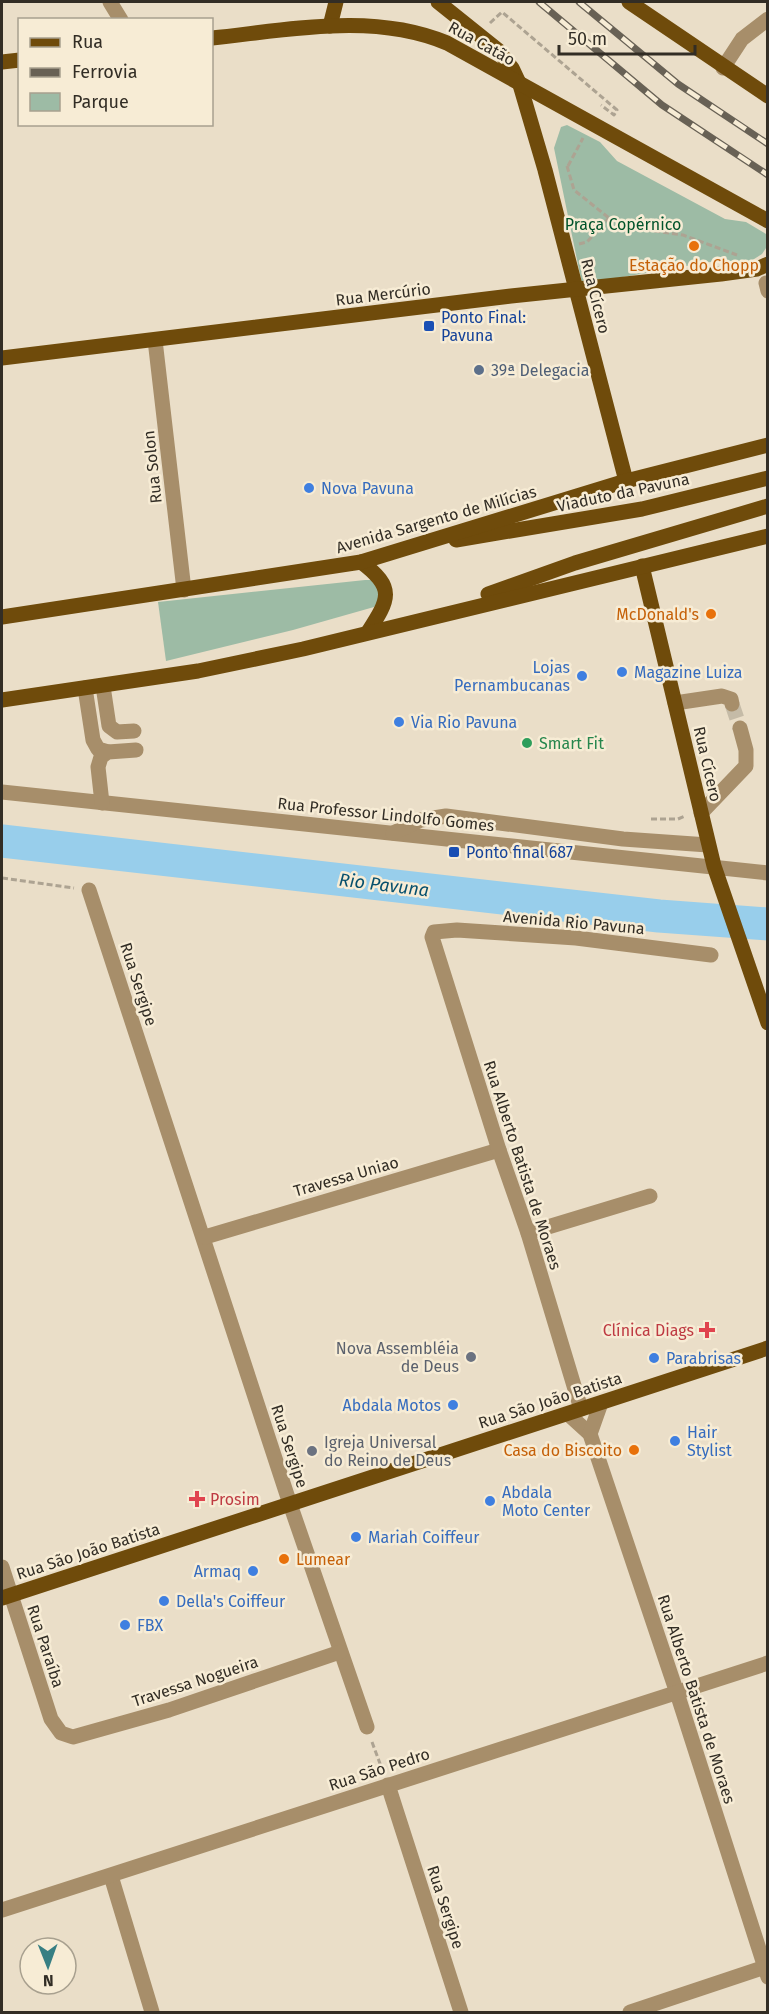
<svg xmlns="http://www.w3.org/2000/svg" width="769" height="2014" viewBox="0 0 769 2014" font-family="'Fira Sans',sans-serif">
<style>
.green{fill:#9dbba5}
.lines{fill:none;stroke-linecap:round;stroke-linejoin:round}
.river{stroke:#98ceeb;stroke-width:33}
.minor-tunnel{stroke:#c5bba7;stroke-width:15;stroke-dasharray:15 8;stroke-linecap:butt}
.path{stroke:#ada392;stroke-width:3;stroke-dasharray:6 3;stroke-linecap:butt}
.minor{stroke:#a78e6a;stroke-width:15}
.major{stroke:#6f4b0b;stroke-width:15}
.rail-casing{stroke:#686155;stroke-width:7}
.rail{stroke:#f7ecd5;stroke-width:4.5;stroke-dasharray:14;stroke-linecap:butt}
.food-dot{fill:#e8710a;stroke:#f7ecd5;stroke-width:2}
.transit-dot{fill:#1a4fb4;stroke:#f7ecd5;stroke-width:2}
.service-dot{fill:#5c6f8a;stroke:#f7ecd5;stroke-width:2}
.shop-dot{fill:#3f7fe0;stroke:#f7ecd5;stroke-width:2}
.leisure-dot{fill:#2e9e5b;stroke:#f7ecd5;stroke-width:2}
.health-dot{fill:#e0444e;stroke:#f7ecd5;stroke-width:2}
.worship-dot{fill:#6b7280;stroke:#f7ecd5;stroke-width:2}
.labels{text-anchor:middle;stroke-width:5;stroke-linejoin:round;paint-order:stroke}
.street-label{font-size:16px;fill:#322d25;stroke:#f7ecd5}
.park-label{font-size:16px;fill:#00532a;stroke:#f7ecd5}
.food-label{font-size:16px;fill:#c56008;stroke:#f7ecd5;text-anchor:end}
.transit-label{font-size:16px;fill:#164399;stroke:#f7ecd5;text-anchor:start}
.service-label{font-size:16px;fill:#4e5e75;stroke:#f7ecd5;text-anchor:start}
.shop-label{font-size:16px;fill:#366cbe;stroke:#f7ecd5;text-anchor:start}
.leisure-label{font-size:16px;fill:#27864d;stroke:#f7ecd5;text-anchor:start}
.health-label{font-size:16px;fill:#be3a42;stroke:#f7ecd5;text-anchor:end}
.worship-label{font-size:16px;fill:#5b616d;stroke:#f7ecd5;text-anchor:end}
.water-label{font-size:18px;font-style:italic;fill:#07506d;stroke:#f7ecd5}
</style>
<rect width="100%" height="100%" fill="#eadec8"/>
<g class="green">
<path d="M567 125 600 142 617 161 725 219 746 222 766 234V248L762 254 751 261H716L582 284 554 148 561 127Z"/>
<path d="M365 580H373L380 585 379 602 374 607 293 630 166 661 158 602Z"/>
</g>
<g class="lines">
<path class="river" d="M2 841 659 916 768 924"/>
<path class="minor-tunnel" d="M732 704 740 728"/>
<g class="path">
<path d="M490 23 502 12 617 110 614 115 601 105"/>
<path d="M567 166 574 190 609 218 640 229 683 235 737 255"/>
<path d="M568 166 583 138"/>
<path d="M579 244 587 242 609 218"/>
<path d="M651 819H678L685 816"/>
<path d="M2 878 74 888"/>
<path d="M372 1742 382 1769"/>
</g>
<g class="minor">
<path d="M110 2 121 20"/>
<path d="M723 68 742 39 768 19"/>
<path d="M766 283 768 291"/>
<path d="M155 340 184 590"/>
<path d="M103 686 109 726 117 732 134 731"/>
<path d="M85 688 93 740 98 749 108 752"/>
<path d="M675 703 722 696 731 699 732 704"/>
<path d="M2 792 768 873"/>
<path d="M102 803 98 767 101 757 108 752 136 750"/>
<path d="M701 813 746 766V750L740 728"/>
<path d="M393 833 421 820 446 816 623 839 708 845"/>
<path d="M89 890 290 1504 367 1727"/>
<path d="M528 1233 650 1196"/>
<path d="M205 1237 499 1150"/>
<path d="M581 1409 528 1233 499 1150 432 937 434 932 457 930 576 938 711 955"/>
<path d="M568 1414 590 1434 677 1693 768 1977"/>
<path d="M590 1434 601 1403"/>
<path d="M2 1567 51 1719 61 1733 73 1737 169 1710 340 1652"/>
<path d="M388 1785 461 2012"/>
<path d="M111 1876 152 2012"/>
<path d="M2 1910 768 1663"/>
<path d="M630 2012 768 1966"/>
</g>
<g class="major">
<path d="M438 2 498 50 512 68 520 85 545 170 626 481"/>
<path d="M629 2 768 96"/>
<path d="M330 26 336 2"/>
<path d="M212 38C289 30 373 12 447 43L768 221"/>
<path d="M2 62 20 60"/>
<path d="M2 358 511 296 721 274 757 269 768 264"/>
<path d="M456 540 642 509 768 478"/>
<path d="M361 562C396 588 389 599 368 632"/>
<path d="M642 566 714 866 768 1023"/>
<path d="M488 594 575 563 768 506"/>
<path d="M2 617 361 562 626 481 768 445"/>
<path d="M2 700 198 671 303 649 768 536"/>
<path d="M2 1598 768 1348"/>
</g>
<defs>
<g id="rail">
<path d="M539 2 662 105 768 175"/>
<path d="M579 2 678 84 768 144"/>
</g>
</defs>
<use href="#rail" class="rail-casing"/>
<use href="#rail" class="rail"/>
</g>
<g class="food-dot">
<circle cx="694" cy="246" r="6"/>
<circle cx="711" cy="614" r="6"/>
<circle cx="634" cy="1450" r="6"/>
<circle cx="284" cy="1559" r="6"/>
</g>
<g class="transit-dot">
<rect x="423" y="320" width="12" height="12" rx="3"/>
<rect x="448" y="846" width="12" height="12" rx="3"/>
</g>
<circle class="service-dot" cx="479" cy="370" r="6"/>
<g class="shop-dot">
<circle cx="309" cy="488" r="6"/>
<circle cx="622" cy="672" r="6"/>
<circle cx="582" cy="676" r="6"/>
<circle cx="399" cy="722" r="6"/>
<circle cx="654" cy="1358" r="6"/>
<circle cx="453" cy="1405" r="6"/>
<circle cx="675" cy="1441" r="6"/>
<circle cx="490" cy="1501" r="6"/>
<circle cx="356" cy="1537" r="6"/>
<circle cx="253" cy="1571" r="6"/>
<circle cx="164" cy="1601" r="6"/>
<circle cx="125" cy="1625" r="6"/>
</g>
<circle class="leisure-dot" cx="527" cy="743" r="6"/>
<g class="health-dot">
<path d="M704 1321h6v6h6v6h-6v6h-6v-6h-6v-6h6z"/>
<path d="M194 1490h6v6h6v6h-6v6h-6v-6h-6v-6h6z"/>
</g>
<g class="worship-dot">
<circle cx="471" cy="1357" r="6"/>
<circle cx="312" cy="1451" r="6"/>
</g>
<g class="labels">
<g class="street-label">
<text transform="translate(482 43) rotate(29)" y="6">Rua Catão</text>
<text transform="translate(383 294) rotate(-7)" y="6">Rua Mercúrio</text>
<text transform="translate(596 296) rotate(76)" y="6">Rua Cícero</text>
<text transform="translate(152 467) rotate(-96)" y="6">Rua Solon</text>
<text transform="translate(623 492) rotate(-12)" y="6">Viaduto da Pavuna</text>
<text transform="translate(436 519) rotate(-16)" y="6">Avenida Sargento de Milícias</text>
<text transform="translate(708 764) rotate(77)" y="6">Rua Cícero</text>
<text transform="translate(386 814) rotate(6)" y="6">Rua Professor Lindolfo Gomes</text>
<text transform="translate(574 922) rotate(5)" y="6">Avenida Rio Pavuna</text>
<text transform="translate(139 984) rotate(72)" y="6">Rua Sergipe</text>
<text transform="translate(523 1165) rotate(72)" y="6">Rua Alberto Batista de Moraes</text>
<text transform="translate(346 1176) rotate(-16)" y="6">Travessa Uniao</text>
<text transform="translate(550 1400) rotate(-18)" y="6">Rua São João Batista</text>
<text transform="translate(290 1446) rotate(72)" y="6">Rua Sergipe</text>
<text transform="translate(88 1551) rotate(-18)" y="6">Rua São João Batista</text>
<text transform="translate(46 1646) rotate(72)" y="6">Rua Paraíba</text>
<text transform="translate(195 1681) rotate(-18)" y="6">Travessa Nogueira</text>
<text transform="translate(697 1699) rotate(72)" y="6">Rua Alberto Batista de Moraes</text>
<text transform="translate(379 1769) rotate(-18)" y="6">Rua São Pedro</text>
<text transform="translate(446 1907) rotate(72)" y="6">Rua Sergipe</text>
</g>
<g class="park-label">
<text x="623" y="230">Praça Copérnico</text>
</g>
<g class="food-label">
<text x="694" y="271" text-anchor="middle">Estação do Chopp</text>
<text x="699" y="620">McDonald's</text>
<text x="622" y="1456">Casa do Biscoito</text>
<text x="296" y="1565" text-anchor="start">Lumear</text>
</g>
<g class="transit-label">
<text x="441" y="323">Ponto Final:<tspan x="441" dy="18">Pavuna</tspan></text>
<text x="466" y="858">Ponto final 687</text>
</g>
<g class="service-label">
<text x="491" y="376">39ª Delegacia</text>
</g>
<g class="shop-label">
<text x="321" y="494">Nova Pavuna</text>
<text x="570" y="673" text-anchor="end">Lojas<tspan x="570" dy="18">Pernambucanas</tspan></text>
<text x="634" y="678">Magazine Luiza</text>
<text x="411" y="728">Via Rio Pavuna</text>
<text x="666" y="1364">Parabrisas</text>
<text x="441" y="1411" text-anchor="end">Abdala Motos</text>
<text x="687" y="1438">Hair<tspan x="687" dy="18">Stylist</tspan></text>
<text x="502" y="1498">Abdala<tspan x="502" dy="18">Moto Center</tspan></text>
<text x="368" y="1543">Mariah Coiffeur</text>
<text x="241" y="1577" text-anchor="end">Armaq</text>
<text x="176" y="1607">Della's Coiffeur</text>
<text x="137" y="1631">FBX</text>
</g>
<g class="leisure-label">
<text x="539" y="749">Smart Fit</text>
</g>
<g class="health-label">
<text x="694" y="1336">Clínica Diags</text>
<text x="210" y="1505" text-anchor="start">Prosim</text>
</g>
<g class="worship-label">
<text x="459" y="1354">Nova Assembléia<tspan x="459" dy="18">de Deus</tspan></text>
<text x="324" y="1448" text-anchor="start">Igreja Universal<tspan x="324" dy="18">do Reino de Deus</tspan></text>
</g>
<g class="water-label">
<text transform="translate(384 885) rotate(7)" y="6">Rio Pavuna</text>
</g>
</g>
<rect width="769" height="2014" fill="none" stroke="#322d25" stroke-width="6"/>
<rect x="18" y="18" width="195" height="108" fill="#f7ecd5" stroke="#a8a08f" stroke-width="1.5"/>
<rect x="30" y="38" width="30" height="9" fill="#6f4b0b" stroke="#a8a08f" stroke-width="1.5"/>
<text x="72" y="48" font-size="18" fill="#322d25">Rua</text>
<rect x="30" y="68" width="30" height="9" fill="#686155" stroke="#a8a08f" stroke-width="1.5"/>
<text x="72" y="78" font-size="18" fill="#322d25">Ferrovia</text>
<rect x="30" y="93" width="30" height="18" fill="#9dbba5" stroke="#a8a08f" stroke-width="1.5"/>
<text x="72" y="108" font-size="18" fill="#322d25">Parque</text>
<g transform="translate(48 1966) rotate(179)"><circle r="28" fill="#f7ecd5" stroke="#a8a08f" stroke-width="1.5"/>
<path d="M0-4.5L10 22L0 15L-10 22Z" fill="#377f83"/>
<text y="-9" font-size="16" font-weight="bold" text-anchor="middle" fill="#322d25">N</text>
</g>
<path d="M559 45v9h136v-9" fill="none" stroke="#322d25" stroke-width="3"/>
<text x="568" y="45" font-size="18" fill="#322d25" stroke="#f7ecd5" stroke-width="4.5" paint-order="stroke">50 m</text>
</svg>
